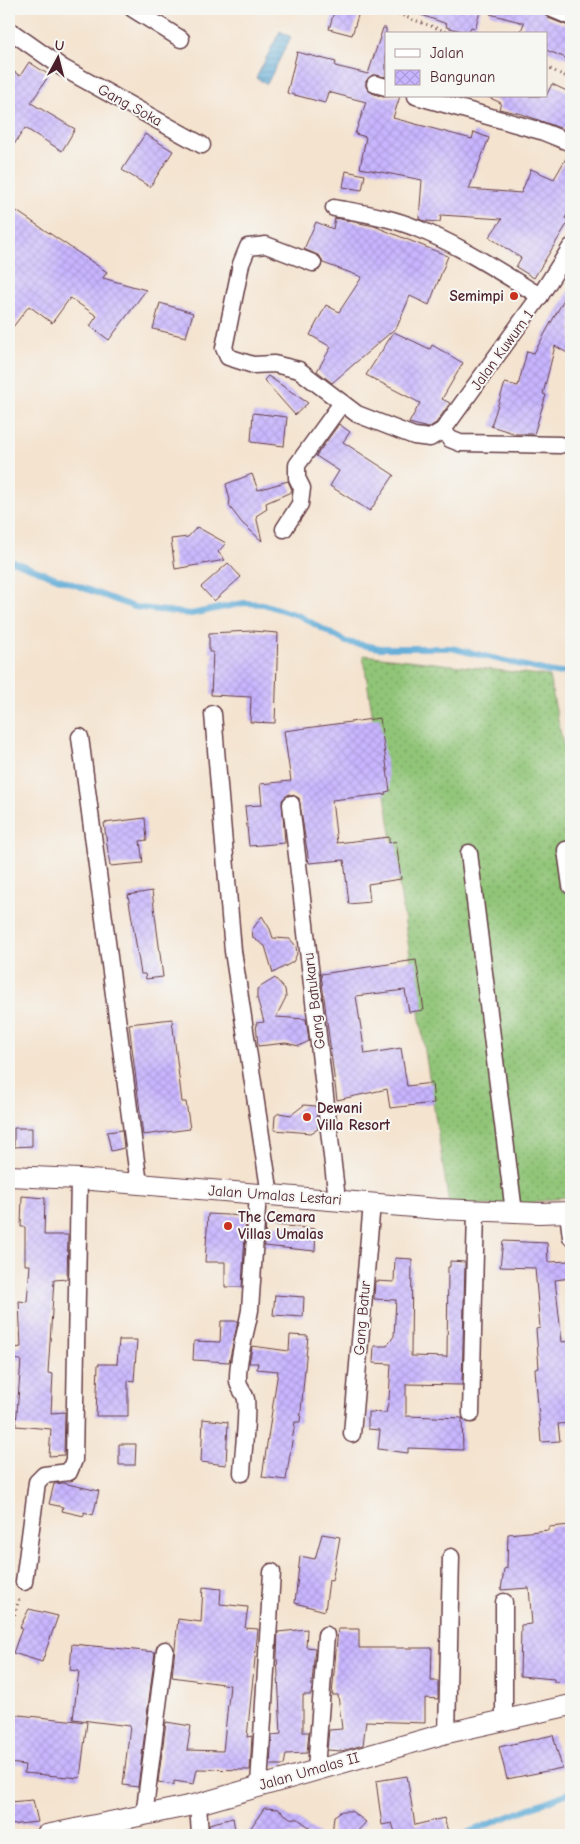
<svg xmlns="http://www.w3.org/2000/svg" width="580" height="1844" viewBox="0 0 580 1844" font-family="'Comic Neue',sans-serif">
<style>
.grass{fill:url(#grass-dots);stroke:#6d7251}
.water{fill:url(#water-rules);stroke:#546581}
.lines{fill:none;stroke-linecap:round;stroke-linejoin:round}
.stream{stroke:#5fabd7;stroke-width:6}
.building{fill:url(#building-cross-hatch)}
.minor-casing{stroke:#643c44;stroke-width:19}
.tertiary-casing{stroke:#643c44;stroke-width:22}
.path{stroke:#643c44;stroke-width:3;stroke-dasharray:1 4;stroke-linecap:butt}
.minor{stroke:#fff;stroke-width:16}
.tertiary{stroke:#fff;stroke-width:20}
.poi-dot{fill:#c8321e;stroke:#f6f6f2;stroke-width:2}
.labels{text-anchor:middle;stroke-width:4;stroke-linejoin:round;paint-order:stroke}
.street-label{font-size:15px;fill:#4a1f2b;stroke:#f6f6f2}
.poi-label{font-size:15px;font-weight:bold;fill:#4a1f2b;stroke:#f6f6f2;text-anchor:start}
</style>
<defs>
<pattern id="grass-dots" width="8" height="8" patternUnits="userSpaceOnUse" patternTransform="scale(1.25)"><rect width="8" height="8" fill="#90c577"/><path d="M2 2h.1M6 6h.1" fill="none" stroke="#789f62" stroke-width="1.8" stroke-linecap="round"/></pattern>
<pattern id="water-rules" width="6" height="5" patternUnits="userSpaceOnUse" patternTransform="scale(1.25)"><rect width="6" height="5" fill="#5fabd7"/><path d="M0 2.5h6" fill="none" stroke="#508baf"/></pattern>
<pattern id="building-cross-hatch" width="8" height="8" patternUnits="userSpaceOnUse" patternTransform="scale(1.25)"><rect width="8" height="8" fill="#c8b5ff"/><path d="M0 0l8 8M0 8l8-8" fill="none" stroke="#ad9bdb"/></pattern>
</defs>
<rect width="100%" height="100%" fill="#f6f6f2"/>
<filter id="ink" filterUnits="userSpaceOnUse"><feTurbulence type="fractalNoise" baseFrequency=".02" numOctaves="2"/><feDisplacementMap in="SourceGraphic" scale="10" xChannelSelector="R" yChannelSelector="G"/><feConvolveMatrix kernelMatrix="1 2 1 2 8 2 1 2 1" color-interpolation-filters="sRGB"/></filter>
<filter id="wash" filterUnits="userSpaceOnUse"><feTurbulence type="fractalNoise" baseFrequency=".0096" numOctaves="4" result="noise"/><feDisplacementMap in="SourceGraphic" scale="20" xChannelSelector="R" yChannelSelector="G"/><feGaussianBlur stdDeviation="1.12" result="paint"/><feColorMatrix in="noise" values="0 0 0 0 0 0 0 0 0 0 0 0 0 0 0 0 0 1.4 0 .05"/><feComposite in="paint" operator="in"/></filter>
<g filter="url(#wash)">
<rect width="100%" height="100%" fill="#f4e3cf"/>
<path class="grass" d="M363 655 549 676 571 784V993H568L571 1008V1196L513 1206 449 1204Z"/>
<path class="water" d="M280 31 291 37 267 84 256 78Z"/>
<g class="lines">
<g class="stream">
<path d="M9 560 134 607 191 614 244 603 263 604 300 616 346 642 380 648H451L555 673 571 671"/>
<path d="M461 1835 571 1792"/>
</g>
</g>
<g id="blocks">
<g class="building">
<path d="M338 9H360L352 35 329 29 334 12 338 13Z"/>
<path d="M410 9H481L475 28 471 27 468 33 446 27 447 24 410 11Z"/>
<path d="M491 9H542L548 18 571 27V60L546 50V34H520L524 23 490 14Z"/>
<path d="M383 28H386V77L372 75 366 81V87L372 93 383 97 400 96 393 118 472 139 474 132 489 138 469 189 521 193 531 169 554 179 569 153H571V208L565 218 569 221 534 278 516 267 521 258 489 237 502 219 441 215 440 222 425 221 419 219 422 180 360 168 366 137 355 134 366 102 328 92 325 103 287 93 297 52 336 62 335 66 368 74Z"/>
<path d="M29 62 49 75 31 103 75 129 62 151 25 128 9 152V68L20 76Z"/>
<path d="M552 84 571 93V132L522 114 499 109 501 103 486 96H546Z"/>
<path d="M145 134 173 151 150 187 122 170Z"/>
<path d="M346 171 365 175 362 190 343 187Z"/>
<path d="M9 206 107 272 103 278 146 290 109 340 90 326 97 316 70 298 52 323 29 306 9 332Z"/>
<path d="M335 218 374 226 448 256 429 305 410 296 397 327 332 383 317 371 331 347 310 335 326 305 339 312 362 277 323 263 320 256 304 249 316 222 333 229Z"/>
<path d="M571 287V355L555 346 543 394 546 395 534 434H516L491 426 505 383 518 386 527 351 534 353Z"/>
<path d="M160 303 193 313 186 337 153 329Z"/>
<path d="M394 332 430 349 432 345 463 363 442 399 450 403 436 423 428 428 409 423 420 403 366 375Z"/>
<path d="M268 376 308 403 295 415 264 380Z"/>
<path d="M253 413 287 417 284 446 251 442Z"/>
<path d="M339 424 350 432 343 442 394 475 370 511 330 486 339 471 316 456Z"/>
<path d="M252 474 258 490 288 481 292 490 291 492 266 503 267 509 256 516 262 541 242 523 229 506 230 500 226 484Z"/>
<path d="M197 527 226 543 218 552 225 560 175 569 171 539 188 537Z"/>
<path d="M228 563 241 577 214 601 201 587Z"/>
<path d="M252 631 278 633 275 723 250 722 251 697 211 695 213 652H209V633Z"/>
<path d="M380 718 390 791 385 792 386 794 332 800 337 843 389 837V843L396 841 401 879 368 884 370 902 349 904 344 860 309 863 299 798 289 794 282 800 285 843 249 846 245 806 262 805 260 784 291 781 284 731Z"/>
<path d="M145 818 147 840 140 841 143 863 110 866 104 823Z"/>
<path d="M152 891 163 977 146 979 145 974H141L128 895Z"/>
<path d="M262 916 270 929 273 938 290 939 296 946 297 954 293 962 273 973 265 946 253 938 252 930Z"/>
<path d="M416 960 424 1010 409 1012 405 990 356 996 365 1054 401 1048 407 1086 432 1083 434 1103 390 1108 387 1089 337 1100 321 974Z"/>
<path d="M275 978 285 989 286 997 276 1017 306 1019 309 1041 299 1046 286 1043 258 1046 256 1023 264 1022 257 998V989Z"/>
<path d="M172 1019 182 1102H186L190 1129 143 1135 129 1024Z"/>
<path d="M304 1105 316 1106 318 1129 311 1133 274 1130 275 1116 279 1113 291 1115Z"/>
<path d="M14 1128H32V1146L14 1147Z"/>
<path d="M122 1130 124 1148 111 1151 107 1132Z"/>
<path d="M22 1196 45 1198 44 1235H68L67 1279 54 1280 48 1373 53 1374 51 1413 65 1412 64 1455 49 1456 51 1429 16 1426 21 1360 9 1359V1349L21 1347 19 1301 27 1302 30 1265H25V1227H21Z"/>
<path d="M208 1214 246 1216 242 1287H225V1262H205Z"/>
<path d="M266 1224 316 1229 315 1251 264 1246Z"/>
<path d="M503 1241 547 1243 548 1262 570 1261 571 1278 555 1280 562 1342 571 1341V1423L558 1424 560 1441 541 1442 535 1369 539 1368 536 1329 540 1328 535 1268 500 1267Z"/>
<path d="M395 1258 412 1259 411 1356 447 1357 448 1267H450V1261L465 1262 462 1385 406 1384V1416L462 1418 463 1450 408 1448V1453L378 1449 380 1430 368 1429V1412L386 1413 389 1399 391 1364 373 1363 374 1346H387L394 1336 396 1300 374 1299 375 1281 394 1282Z"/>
<path d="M275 1295 304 1297 303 1317 273 1315Z"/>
<path d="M221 1321H238L229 1362 193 1360 194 1341 220 1342Z"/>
<path d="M290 1335 308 1336 300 1422H295L286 1480 262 1477 278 1371 257 1369 258 1363H249L251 1354 252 1346 289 1351Z"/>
<path d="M119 1340H137L134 1381 128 1380V1416H96L98 1364H117Z"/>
<path d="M203 1419 228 1422 226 1465 201 1462Z"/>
<path d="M119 1444H136L135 1465H119Z"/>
<path d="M63 1483 99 1491 93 1515 84 1512V1516L62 1511 63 1507 49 1504 54 1484Z"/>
<path d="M571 1525V1681L554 1682V1679L520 1676 521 1625 532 1624 529 1588 501 1590 504 1569 507 1568 508 1534 549 1530V1527Z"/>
<path d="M322 1534 340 1537 332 1581 329 1580 325 1611 295 1603 300 1556 315 1559Z"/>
<path d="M203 1587 221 1589 220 1604 248 1607 245 1628 258 1629 247 1737 252 1736 250 1770 197 1769 194 1784 174 1781V1785L158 1782 166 1722 191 1726 187 1750 223 1751 230 1685 172 1677 178 1619 201 1622Z"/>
<path d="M29 1609 58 1616 42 1662 13 1653 22 1628 20 1627Z"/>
<path d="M307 1629 306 1647 315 1648 311 1695H303V1732H309L307 1753 286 1754 284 1765H270L272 1735 281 1734 277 1656 278 1632Z"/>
<path d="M338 1629H359V1648H432L431 1681H438V1699L425 1698V1723L366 1721 363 1745 342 1751 327 1750 329 1730 342 1729 338 1695H332Z"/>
<path d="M72 1644 155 1652 138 1787 123 1785 130 1726 73 1719 79 1671 70 1670Z"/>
<path d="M9 1714 87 1722 80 1778 24 1773 25 1765 9 1763Z"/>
<path d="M553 1735 562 1768 507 1779 499 1747Z"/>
<path d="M407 1776 415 1825 444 1818 449 1835H396L392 1823 382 1825 376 1781Z"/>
<path d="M33 1800 38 1822 9 1825V1802Z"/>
<path d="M264 1808 278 1809 290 1818 298 1819 320 1835H246Z"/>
<path d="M342 1811H351L366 1822 354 1835H332L334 1816Z"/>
<path d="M233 1818 236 1835H210L209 1824Z"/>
</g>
</g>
</g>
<g filter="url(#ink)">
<use href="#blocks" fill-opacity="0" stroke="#643c44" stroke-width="1"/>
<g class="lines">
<defs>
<g id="minor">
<path d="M133 9 181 39"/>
<path d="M552 9 571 17"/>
<path d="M9 30 63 68 202 145"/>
<path d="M375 84 386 87"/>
<path d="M416 96 541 131 571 143"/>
<path d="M334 208C361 213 390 217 416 228 460 245 500 272 540 296"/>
<path d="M313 263 266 245 248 247 241 264 224 348 228 357 253 365 274 364 299 370 357 414 414 436 430 438 443 430 540 296 571 247"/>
<path d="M443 430 450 439 460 443 560 445"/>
<path d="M284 529 300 504 302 488 297 478V465L342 403"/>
<path d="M213 714 233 951 270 1195"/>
<path d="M80 737 139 1184"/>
<path d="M291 804 337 1199"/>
<path d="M566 850 571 886"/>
<path d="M469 853 514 1212"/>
<path d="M568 1213 571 1237"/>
<path d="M471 1414 476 1211"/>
<path d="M352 1434 372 1203"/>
<path d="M242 1473C243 1454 248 1416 246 1399 244 1391 237 1388 238 1378 238 1355 246 1333 250 1310L258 1194"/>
<path d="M24 1582 37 1482 44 1475 69 1472 74 1460 79 1179"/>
<path d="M504 1602V1720"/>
<path d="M447 1733 451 1557"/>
<path d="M316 1769 326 1635"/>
<path d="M259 1785 272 1572"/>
<path d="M198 1804 200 1835"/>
<path d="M144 1816 165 1650"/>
</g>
<g id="tertiary">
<path d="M9 1176 79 1179 438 1209 539 1213 571 1212"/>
<path d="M46 1835 198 1804 447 1733 571 1705"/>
</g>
</defs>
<use href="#minor" class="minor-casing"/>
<use href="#tertiary" class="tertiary-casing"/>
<g class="path">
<path d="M384 9 453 34"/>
<path d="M546 67 571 79"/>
<path d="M9 1634 19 1599"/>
</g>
<use href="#minor" class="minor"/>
<use href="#tertiary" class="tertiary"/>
</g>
</g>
<g class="poi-dot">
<circle cx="514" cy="296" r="5"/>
<circle cx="307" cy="1117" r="5"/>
<circle cx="228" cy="1226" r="5"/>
</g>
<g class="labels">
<g class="street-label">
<text transform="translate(130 105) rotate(29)" y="5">Gang Soka</text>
<text transform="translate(502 350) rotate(-54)" y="5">Jalan Kuwum 1</text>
<text transform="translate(314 1001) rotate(-97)" y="5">Gang Batukaru</text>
<text transform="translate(275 1195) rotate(4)" y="5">Jalan Umalas Lestari</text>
<text transform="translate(362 1318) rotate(-85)" y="5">Gang Batur</text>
<text transform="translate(309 1771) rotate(-16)" y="5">Jalan Umalas II</text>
</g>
<g class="poi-label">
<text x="504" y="301" text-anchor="end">Semimpi</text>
<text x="317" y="1113">Dewani<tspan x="317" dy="17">Villa Resort</tspan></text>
<text x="238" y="1222">The Cemara<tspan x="238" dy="17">Villas Umalas</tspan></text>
</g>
</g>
<rect width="580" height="1844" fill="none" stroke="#f6f6f2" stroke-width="30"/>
<rect x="385" y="32" width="162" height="65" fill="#f6f6f2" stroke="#b1a0a2"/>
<rect x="395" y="49" width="25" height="8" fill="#ffffff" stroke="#b1a0a2"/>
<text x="430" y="58" font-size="15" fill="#4a1f2b">Jalan</text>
<rect x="395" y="70" width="25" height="15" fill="url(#building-cross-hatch)" stroke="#b1a0a2"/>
<text x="430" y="82" font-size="15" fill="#4a1f2b">Bangunan</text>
<g transform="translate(58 58) rotate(7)" stroke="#f6f6f2" stroke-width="4" paint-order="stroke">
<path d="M0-4L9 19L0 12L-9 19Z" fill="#4a1f2b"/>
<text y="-8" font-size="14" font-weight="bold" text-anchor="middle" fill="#4a1f2b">U</text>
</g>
</svg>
